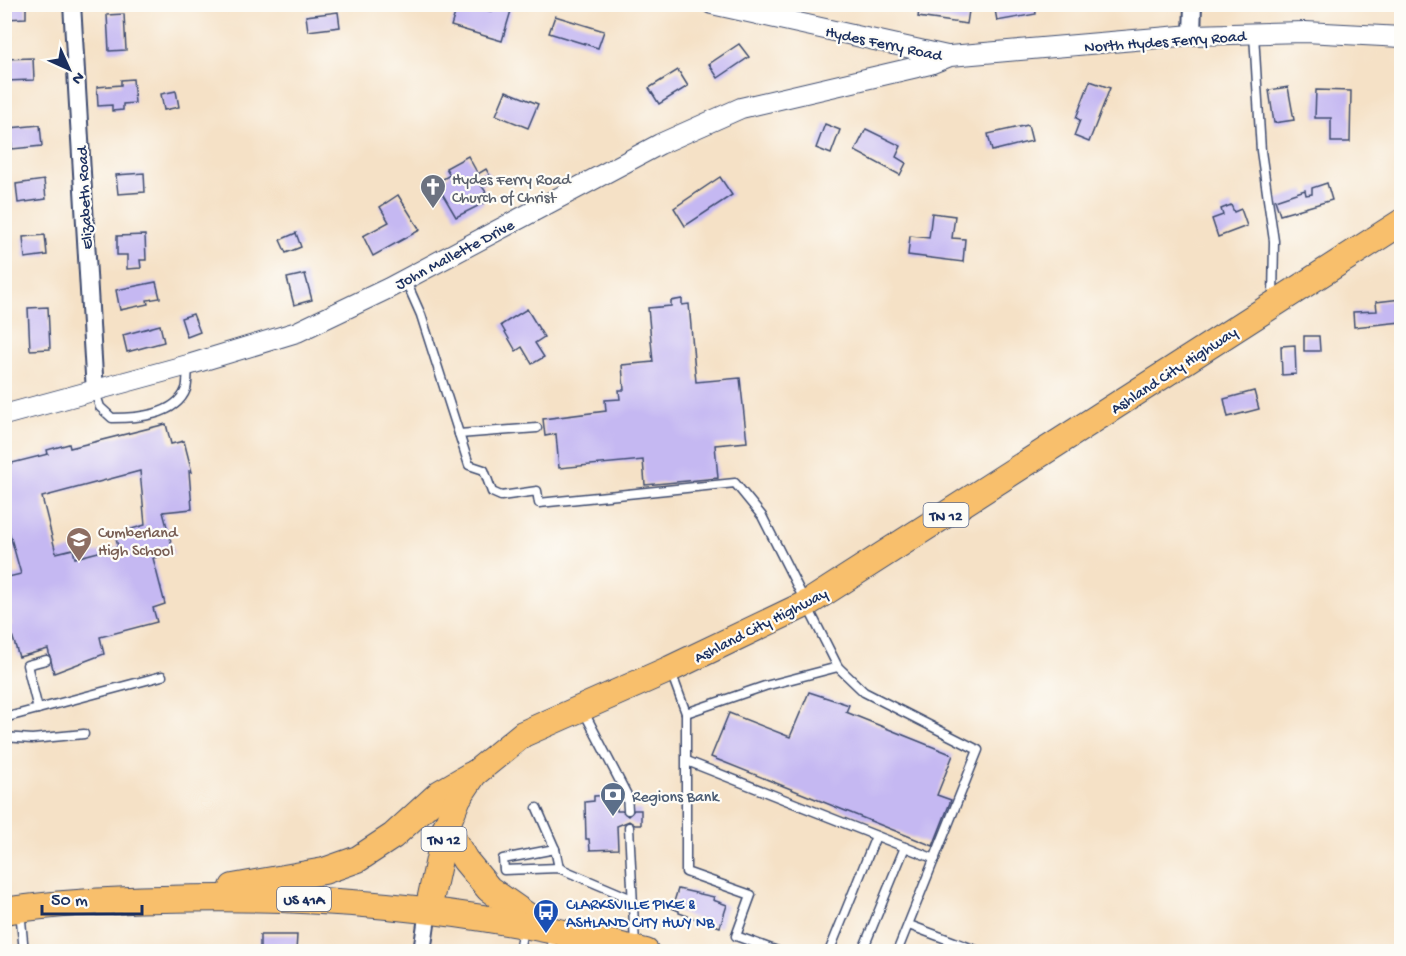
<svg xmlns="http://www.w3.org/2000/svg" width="1406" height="956" viewBox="0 0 1406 956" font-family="'Gochi Hand',sans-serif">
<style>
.building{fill:#c5b8f2;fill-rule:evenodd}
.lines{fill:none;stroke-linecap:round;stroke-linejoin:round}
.service-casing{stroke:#3c4a6e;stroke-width:11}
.minor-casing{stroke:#3c4a6e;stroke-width:20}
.tertiary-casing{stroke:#3c4a6e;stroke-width:22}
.primary-casing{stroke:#3c4a6e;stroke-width:28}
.service{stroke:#fff;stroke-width:8}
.minor{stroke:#fff;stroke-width:16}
.tertiary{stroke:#fff;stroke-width:20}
.primary{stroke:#f8bf6c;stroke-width:26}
.labels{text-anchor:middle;stroke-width:4.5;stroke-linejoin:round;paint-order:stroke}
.shield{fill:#fdfcf7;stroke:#5f6c8c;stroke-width:1.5}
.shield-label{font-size:15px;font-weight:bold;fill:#1b2f5e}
.street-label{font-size:16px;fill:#1b2f5e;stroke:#fdfcf7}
.worship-label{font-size:16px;fill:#5b616d;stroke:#fdfcf7;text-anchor:start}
.education-label{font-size:16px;fill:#785e54;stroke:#fdfcf7;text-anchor:start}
.service-label{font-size:16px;fill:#4e5e75;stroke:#fdfcf7;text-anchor:start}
.transit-label{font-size:16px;fill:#164399;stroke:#fdfcf7;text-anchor:start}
</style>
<rect width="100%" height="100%" fill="#fdfcf7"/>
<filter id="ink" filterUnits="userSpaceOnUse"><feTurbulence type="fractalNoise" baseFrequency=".0167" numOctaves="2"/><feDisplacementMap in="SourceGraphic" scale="12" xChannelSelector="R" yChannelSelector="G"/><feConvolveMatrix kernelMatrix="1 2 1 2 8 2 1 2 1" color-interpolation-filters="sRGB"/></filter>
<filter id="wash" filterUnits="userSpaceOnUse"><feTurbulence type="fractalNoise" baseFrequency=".008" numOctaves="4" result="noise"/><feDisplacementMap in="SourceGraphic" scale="24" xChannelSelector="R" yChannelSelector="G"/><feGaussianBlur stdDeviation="1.35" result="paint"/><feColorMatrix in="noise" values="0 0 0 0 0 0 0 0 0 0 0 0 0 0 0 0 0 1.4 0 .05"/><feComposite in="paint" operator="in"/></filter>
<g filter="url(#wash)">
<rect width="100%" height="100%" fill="#f5e1c6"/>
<g id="blocks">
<g class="building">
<path d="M5 4H26V18L5 19Z"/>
<path d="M458 4 491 11 493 4H513L502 41 451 26Z"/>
<path d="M920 4H970L967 24 918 17Z"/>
<path d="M994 4H1035L1036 14 997 21Z"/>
<path d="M338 12 340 27 308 31 306 16Z"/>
<path d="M124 14 126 50 109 51 107 15Z"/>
<path d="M555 16 604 31 598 48 549 33Z"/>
<path d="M739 44 749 57 718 78 709 64Z"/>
<path d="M33 58 34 80 4 81V59Z"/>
<path d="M678 70 688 86 659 104 649 88Z"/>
<path d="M133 79 135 103 123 104V110L112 111V105L98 106 97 87 121 85V80Z"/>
<path d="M1090 81 1110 88 1089 142 1074 136 1080 120 1076 118Z"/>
<path d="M1288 87 1294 120 1274 123 1269 90Z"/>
<path d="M1316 90 1351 91 1350 142H1331V118H1315Z"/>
<path d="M176 91 179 107 164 110 161 94Z"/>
<path d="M506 91 538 104 528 128 496 115Z"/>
<path d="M825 124 840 130 831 154 816 148Z"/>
<path d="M40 125 42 146 12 149 10 128Z"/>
<path d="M1028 125 1032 141 992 151 988 134Z"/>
<path d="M866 129 901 146 896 157 906 163 900 175 855 151Z"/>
<path d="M468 156 478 174 486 169 492 179 481 185 486 192 480 196 484 203 456 217 436 183 450 175 446 168Z"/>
<path d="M144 173 145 192 118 194 116 175Z"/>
<path d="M720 177 732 195 685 226 674 208Z"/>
<path d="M44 180 46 199 18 203 16 184Z"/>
<path d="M1327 183 1332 200 1280 215 1275 200 1305 190 1306 195 1312 194V188Z"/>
<path d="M398 195 420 230 373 256 363 236 389 222 380 207Z"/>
<path d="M1231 205 1234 212 1241 209 1247 226 1218 237 1212 219 1223 215 1221 209Z"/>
<path d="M932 213 955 216 952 238 965 239 963 262 908 255 910 236 929 238Z"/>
<path d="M296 233 301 247 286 253 280 240Z"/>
<path d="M45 235 47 255 25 258 23 237Z"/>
<path d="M145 235 146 260H140L141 268 127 269V255H117V236Z"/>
<path d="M305 274 312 300 294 305 287 278Z"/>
<path d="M156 282 160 298 147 300 148 304 120 310 116 290Z"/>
<path d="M682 299V305L689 304 696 382 740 378 747 442 715 445 718 478 645 485 643 460 559 468 556 434 545 436 543 419 606 411 605 400 620 399 619 390H624L622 365 653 362 648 308 671 306V301Z"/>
<path d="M1401 299V322L1354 327 1353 312 1377 311 1376 302Z"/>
<path d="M48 307 50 349 30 350 28 308Z"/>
<path d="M527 309 544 337 535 343 544 357 532 364 522 347 516 351 501 325Z"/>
<path d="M193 314 200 332 187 337 181 318Z"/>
<path d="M160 325 164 342 127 352 123 335Z"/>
<path d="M1304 336H1319L1320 351H1304Z"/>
<path d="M1295 345 1296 374 1282 375 1281 346Z"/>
<path d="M1254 391 1259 409 1228 417 1224 399Z"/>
<path d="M166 424 171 444 184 441 192 472 189 471 192 509 163 512 174 553 153 558 165 604 153 608 157 622 100 637 104 654 54 673 48 649 19 657 9 626 12 625 7 604 4 605V578L21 574 4 513V465L48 454 47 450 69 444 70 448ZM140 471 145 525 115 534 118 547 75 558 73 549 56 553 42 497Z"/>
<path d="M809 692 849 705 846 712 953 755 937 795 951 800 933 846 711 757 729 713 790 737Z"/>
<path d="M616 795 617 811H622L628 816 634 810H641V825H635L629 821 617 826 618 849 590 850 589 839H586L585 802 594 801V796Z"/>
<path d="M678 889 714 897 713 900 727 905 720 927 679 913V911L672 908Z"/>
<path d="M260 935H297L296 951H260Z"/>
</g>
</g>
</g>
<g filter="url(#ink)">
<use href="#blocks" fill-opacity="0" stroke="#3c4a6e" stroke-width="1.5"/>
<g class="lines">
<defs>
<g id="service">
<path d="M1254 34 1261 151 1274 241 1273 299"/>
<path d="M405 279 421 315 469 465 484 470 492 492 501 496 537 491 539 503 735 483 762 516 838 667 864 692 978 750 897 952"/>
<path d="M95 392 100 407 112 418C136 418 176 416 186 389 188 383 187 372 188 365"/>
<path d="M459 434 537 428"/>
<path d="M671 672 686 713V872L751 895 736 936 780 952"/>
<path d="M38 709 27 665 46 660"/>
<path d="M583 710 627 795 628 810"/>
<path d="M686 713 765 686 838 667"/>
<path d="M4 718 162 676"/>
<path d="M4 737 32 739 84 734"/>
<path d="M687 761 935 859"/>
<path d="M537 808 555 849 559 868"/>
<path d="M629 827 635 945"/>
<path d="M555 849 503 859 504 870 559 868 632 899"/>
<path d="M20 910 24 952"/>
<path d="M909 925 981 952"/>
<path d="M335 952H354"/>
<path d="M519 952 523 928"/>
<path d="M550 952 553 934"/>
<path d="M829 952 876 836"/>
<path d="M862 952 905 847"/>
</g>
<g id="minor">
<path d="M72 4 95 392"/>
<path d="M1192 35 1193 4"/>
<path d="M422 952 428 910"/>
</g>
<g id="tertiary">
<path d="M712 4 947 56"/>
<path d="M4 415 188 365 297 332 389 288 660 144 741 108 930 64 950 56 1192 35 1305 32 1402 37"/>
</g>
<g id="primary">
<path d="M446 827 465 860 489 889 539 924"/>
<path d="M233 887 324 871 358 859 393 836 440 793 471 775"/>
<path d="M428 910 446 827 458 798 474 774 523 734 670 669 808 603 1402 222"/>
<path d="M4 911C57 903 111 900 163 899 325 894 489 911 646 952"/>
</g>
</defs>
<use href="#service" class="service-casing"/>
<use href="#minor" class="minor-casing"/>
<use href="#tertiary" class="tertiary-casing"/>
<use href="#primary" class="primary-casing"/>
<use href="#service" class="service"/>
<use href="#minor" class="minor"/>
<use href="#tertiary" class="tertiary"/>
<use href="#primary" class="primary"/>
</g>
</g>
<defs>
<symbol id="church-pin" viewBox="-11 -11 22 30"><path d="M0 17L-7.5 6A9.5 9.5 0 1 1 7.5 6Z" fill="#6b7280" stroke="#fdfcf7"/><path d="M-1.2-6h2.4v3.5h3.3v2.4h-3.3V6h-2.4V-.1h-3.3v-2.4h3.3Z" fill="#fff"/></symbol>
<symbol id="school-pin" viewBox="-11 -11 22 30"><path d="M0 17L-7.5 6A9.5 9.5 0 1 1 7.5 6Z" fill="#8d6e63" stroke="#fdfcf7"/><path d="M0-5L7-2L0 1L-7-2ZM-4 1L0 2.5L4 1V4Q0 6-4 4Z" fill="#fff"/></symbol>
<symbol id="bank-pin" viewBox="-11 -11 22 30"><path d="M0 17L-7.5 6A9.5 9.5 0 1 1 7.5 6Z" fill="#5c6f8a" stroke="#fdfcf7"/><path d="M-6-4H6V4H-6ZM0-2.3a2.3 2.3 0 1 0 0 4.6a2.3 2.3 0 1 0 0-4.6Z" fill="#fff"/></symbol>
<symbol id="bus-pin" viewBox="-11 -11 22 30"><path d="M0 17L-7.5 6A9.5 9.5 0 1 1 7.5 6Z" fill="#1a4fb4" stroke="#fdfcf7"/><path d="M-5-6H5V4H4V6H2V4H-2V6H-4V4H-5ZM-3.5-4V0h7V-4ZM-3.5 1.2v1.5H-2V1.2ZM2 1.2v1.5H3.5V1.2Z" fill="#fff"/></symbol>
</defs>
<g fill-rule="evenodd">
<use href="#church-pin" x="418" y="172" width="30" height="40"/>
<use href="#school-pin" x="64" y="525" width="30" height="40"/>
<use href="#bank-pin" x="598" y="780" width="30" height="40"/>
<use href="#bus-pin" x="531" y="897" width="30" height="40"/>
</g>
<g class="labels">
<g class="shield">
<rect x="923.5" y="503" width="45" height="24" rx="4.5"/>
<rect x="421.5" y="827" width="45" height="24" rx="4.5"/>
<rect x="277" y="887" width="54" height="24" rx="4.5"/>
</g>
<g class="shield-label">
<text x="946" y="520">TN 12</text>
<text x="444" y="844">TN 12</text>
<text x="304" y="904">US 41A</text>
</g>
<g class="street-label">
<text transform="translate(1165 40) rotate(-4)" y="6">North Hydes Ferry Road</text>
<text transform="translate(884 42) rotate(12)" y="6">Hydes Ferry Road</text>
<text transform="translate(83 198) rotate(-93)" y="6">Elizabeth Road</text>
<text transform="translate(454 253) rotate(-28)" y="6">John Mallette Drive</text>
<text transform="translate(1173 369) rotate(-33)" y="6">Ashland City Highway</text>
<text transform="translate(760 624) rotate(-27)" y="6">Ashland City Highway</text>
</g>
<g class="worship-label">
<text x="452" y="184">Hydes Ferry Road<tspan x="452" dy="18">Church of Christ</tspan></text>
</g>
<g class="education-label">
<text x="98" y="537">Cumberland<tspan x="98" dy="18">High School</tspan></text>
</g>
<g class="service-label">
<text x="632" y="801">Regions Bank</text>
</g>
<g class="transit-label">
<text x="566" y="909">CLARKSVILLE PIKE &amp;<tspan x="566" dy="18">ASHLAND CITY HWY NB</tspan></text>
</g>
</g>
<rect width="1406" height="956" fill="none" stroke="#fdfcf7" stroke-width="24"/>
<g transform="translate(69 69) rotate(135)" stroke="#fdfcf7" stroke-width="4.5" paint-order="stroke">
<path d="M0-4.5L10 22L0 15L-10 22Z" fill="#1b2f5e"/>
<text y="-9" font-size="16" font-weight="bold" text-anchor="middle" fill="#1b2f5e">N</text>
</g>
<path d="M42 905v9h100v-9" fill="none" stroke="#1b2f5e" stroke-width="3"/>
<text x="51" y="905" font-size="18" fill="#1b2f5e" stroke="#fdfcf7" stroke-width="4.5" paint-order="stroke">50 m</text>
</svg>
